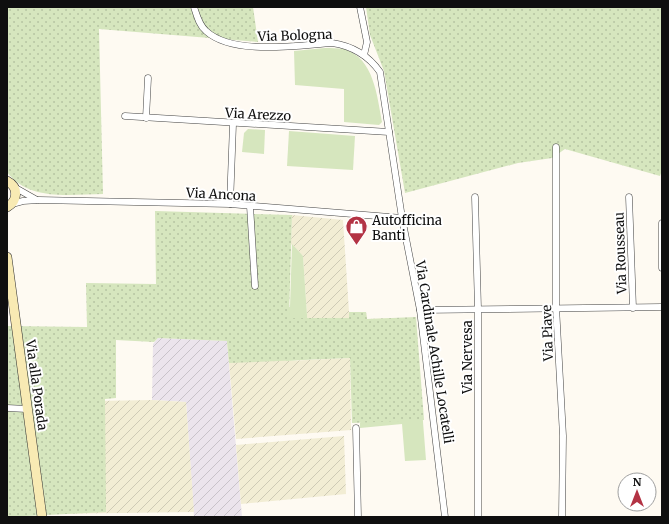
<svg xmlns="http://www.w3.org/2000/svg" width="669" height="524" viewBox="0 0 669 524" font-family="Merriweather,serif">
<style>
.industrial{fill:url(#industrial-furrows)}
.farmland{fill:url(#farmland-furrows)}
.grass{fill:#d6e6be}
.park{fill:url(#park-dots)}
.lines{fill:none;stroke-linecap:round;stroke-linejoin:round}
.street-casing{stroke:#424242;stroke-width:7}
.secondary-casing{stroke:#313131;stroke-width:10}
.street{stroke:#fff;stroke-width:6}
.secondary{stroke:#f8eab3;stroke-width:9}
.labels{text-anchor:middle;stroke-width:4;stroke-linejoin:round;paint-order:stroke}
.street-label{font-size:13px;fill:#0f0f0f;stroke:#fff}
.poi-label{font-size:13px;fill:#0f0f0f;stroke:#fff;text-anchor:start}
</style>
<defs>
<pattern id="industrial-furrows" width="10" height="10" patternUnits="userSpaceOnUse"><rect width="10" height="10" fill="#ebe4ec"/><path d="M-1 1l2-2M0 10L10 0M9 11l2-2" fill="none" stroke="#c8c2c9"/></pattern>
<pattern id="farmland-furrows" width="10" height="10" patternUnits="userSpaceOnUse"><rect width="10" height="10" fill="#f2edd4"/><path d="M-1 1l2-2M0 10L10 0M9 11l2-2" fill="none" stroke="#cecab5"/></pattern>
<pattern id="park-dots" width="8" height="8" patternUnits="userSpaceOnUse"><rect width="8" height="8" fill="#d6e6be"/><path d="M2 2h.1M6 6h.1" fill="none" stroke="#b6c4a2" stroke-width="1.8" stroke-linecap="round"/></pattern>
</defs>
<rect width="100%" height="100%" fill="#fefaf2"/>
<path class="industrial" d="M158 338 227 341 242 517H194L186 402 152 400 153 344Z"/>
<g class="farmland">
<path d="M292 215 343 220 349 312H366L367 319 401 318 350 357 310 359 303 256 291 244Z"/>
<path d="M281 307 286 361 350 358 351 430 236 439 227 341Z"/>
<path d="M152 400 186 402 194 512 51 514 36 402Z"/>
<path d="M344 436 346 494 241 504 236 445Z"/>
</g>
<g class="grass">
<path d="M325 48C331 48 338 48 344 49 374 58 377 96 382 122L379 125 344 122V89L295 85 294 51Z"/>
<path d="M248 129 265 130 264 154 242 152 244 133Z"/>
<path d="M289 131 355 136 353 170 287 166Z"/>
<path d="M292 244 303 256 310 359 286 361 281 307H290Z"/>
<path d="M418 358 426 460 405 461 402 424 360 428V423Z"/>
</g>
<g class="park">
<path d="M7 7H253L258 42 99 29 103 194C71 194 29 202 7 172Z"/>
<path d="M366 7H662V170L660 176 565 149 552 158 518 163 405 193 384 71 370 35Z"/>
<path d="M155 211 292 215 289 318H349V312H366L367 319 416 317 424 420 352 423 350 358 229 363 227 341 158 338 154 342 116 340V398L105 399 106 512 7 517V326L87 327 86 283 156 284Z"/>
</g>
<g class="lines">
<defs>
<g id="street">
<path d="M194 7C197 16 199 25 206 31 233 56 299 45 332 43 353 46 368 55 380 72L402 218 420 310 445 517"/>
<path d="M360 7 367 42 364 55"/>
<path d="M125 116 389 132"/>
<path d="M146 118 148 78"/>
<path d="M556 147V307L563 436 562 517"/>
<path d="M14 187 37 200"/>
<path d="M475 197 478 309V517"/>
<path d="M629 197 633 308"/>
<path d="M12 204 23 201 39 200 230 204 402 218"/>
<path d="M230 204 233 124"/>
<path d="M250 206 255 286"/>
<path d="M662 223V268"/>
<path d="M420 310 662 307"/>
<path d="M7 408 27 409"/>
<path d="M356 428 358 517"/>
</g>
<g id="secondary">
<path d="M7 181C19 187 18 201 7 207"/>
<path d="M7 257 42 517"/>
</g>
</defs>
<use href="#street" class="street-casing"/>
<use href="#secondary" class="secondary-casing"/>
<use href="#street" class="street"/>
<use href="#secondary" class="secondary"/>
</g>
<defs>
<symbol id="shop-pin" viewBox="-11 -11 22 30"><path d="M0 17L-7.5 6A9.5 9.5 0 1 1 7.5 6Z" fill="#b33344" stroke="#fff"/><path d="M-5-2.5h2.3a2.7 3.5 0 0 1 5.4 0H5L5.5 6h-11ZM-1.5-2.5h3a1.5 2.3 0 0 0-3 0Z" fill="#fff"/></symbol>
</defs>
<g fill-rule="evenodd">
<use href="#shop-pin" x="344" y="214" width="25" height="34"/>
</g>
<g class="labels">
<g class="street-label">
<text transform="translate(295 35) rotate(-2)" y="5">Via Bologna</text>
<text transform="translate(258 114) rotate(3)" y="5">Via Arezzo</text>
<text transform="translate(221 194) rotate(3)" y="5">Via Ancona</text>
<text transform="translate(620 253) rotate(-92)" y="5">Via Rousseau</text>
<text transform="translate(547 333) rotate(-92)" y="5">Via Piave</text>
<text transform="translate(435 352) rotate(81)" y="5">Via Cardinale Achille Locatelli</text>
<text transform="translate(467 357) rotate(-90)" y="5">Via Nervesa</text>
<text transform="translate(37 385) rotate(82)" y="5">Via alla Porada</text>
</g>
<g class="poi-label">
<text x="372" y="225">Autofficina<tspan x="372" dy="15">Banti</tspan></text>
</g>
</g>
<rect width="669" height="524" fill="none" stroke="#0f0f0f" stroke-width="16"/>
<g transform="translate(637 492)"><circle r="19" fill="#ffffff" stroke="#9f9f9f"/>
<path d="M0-3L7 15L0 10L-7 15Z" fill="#b33344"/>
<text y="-6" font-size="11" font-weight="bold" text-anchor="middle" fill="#0f0f0f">N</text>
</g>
</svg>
